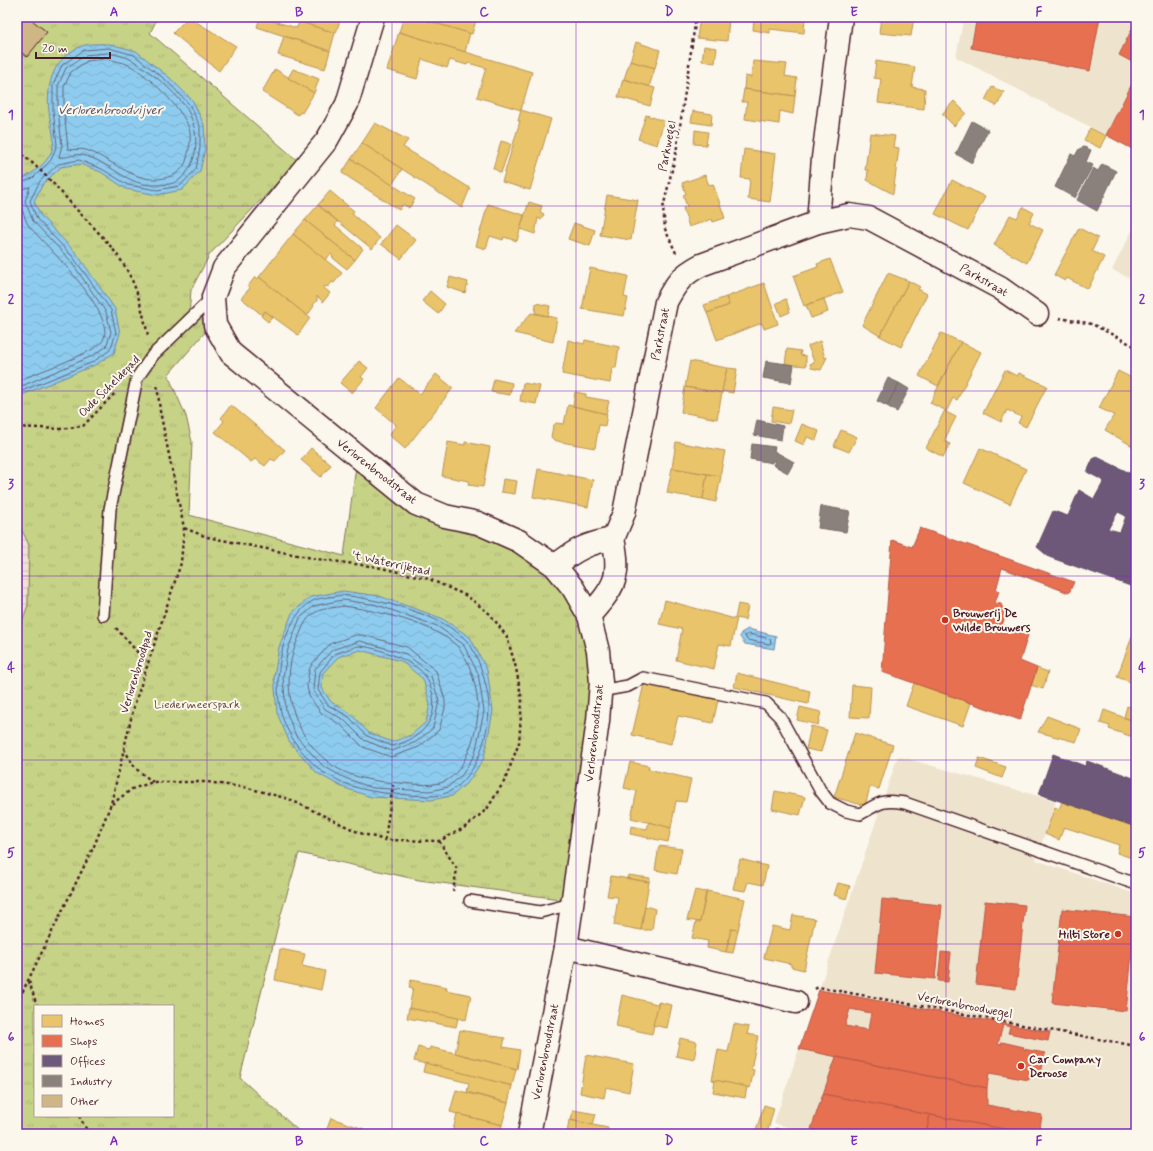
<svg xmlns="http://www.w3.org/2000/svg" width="1153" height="1151" viewBox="0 0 1153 1151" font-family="Mynerve,sans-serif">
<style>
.built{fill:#eee4cd}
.industrial{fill:url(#industrial-grid)}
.park{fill:url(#park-tufts);stroke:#887858;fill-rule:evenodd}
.water{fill:url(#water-waves);stroke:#7387a1;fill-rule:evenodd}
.homes{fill:#e9c46a;stroke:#b99257}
.shops{fill:#e76f51;stroke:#b85746;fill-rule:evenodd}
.offices{fill:#6d597a;stroke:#624862;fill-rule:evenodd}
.industry{fill:#8a817c;stroke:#776464}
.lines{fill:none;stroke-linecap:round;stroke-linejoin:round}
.shore{stroke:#656479;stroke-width:1}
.building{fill:#ceb685;stroke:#4a1f2b}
.lane-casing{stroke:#4a1f2b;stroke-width:14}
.street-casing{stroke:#4a1f2b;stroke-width:25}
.path{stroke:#4a1f2b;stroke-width:2.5;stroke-dasharray:3 3;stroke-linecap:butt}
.lane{stroke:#fbf7ec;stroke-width:11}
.street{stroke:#fbf7ec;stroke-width:22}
.grid{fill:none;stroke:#7b2cbf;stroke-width:1;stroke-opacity:0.55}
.poi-dot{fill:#c8321e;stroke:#fbf7ec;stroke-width:1.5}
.labels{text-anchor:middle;stroke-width:4;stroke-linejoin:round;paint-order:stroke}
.street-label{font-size:12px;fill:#4a1f2b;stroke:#fbf7ec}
.poi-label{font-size:12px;font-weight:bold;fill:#4a1f2b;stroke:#fbf7ec;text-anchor:start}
.park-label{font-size:12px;fill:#694c42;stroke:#fbf7ec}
.water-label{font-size:13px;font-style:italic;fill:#5e5366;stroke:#fbf7ec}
.neatline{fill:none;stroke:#7b2cbf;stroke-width:1.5}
.grid-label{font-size:13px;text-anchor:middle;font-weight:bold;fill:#7b2cbf}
</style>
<defs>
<pattern id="industrial-grid" width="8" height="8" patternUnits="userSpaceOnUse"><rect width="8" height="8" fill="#eee4cd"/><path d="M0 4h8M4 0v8" fill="none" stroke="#cec3b0"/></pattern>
<pattern id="park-tufts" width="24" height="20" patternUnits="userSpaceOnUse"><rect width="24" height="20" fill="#c6d286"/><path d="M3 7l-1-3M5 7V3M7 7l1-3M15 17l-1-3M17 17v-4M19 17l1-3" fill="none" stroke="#acb474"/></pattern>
<pattern id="water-waves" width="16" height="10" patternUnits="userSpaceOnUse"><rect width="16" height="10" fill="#8eccef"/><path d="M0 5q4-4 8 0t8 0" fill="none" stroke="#7cafcd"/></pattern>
</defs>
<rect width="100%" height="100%" fill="#fbf7ec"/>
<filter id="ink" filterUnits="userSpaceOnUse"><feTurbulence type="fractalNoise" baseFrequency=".025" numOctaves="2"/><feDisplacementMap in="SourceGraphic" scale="8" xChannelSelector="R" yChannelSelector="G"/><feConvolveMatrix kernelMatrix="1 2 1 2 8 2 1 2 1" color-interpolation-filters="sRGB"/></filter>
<g filter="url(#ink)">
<g class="built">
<path d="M964 17H1136V151L956 57Z"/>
<path d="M1136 223V281L1112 270Z"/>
<path d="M898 756 1056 801 1036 860 1136 894V1134H806L774 1123Z"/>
</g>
<path class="industrial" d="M17 520 29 545 28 605 17 636Z"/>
<path class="park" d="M17 17H158L150 33 298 161 210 254 191 290 189 316 202 312 207 330 168 375 186 416 192 442 189 515 344 556 356 466 477 529 550 569 584 619 595 682 567 900 419 880 299 853 279 921 240 1078 302 1134H17V636L28 605 29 545 17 520ZM35 1006H173V1116H35Z"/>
<g class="water">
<path d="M110 44 136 51 170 78 193 101 204 125 205 149 200 171 182 190 157 195 126 189 101 172 80 164 61 167 43 184 34 201 41 216 77 254 115 309 120 333 114 353 95 365 17 397V182C31 174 50 163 53 146 55 136 50 122 49 112 46 83 53 58 82 46 90 43 101 44 110 44Z"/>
<path d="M343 591 379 596 441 618 470 637 487 670 493 711 484 758 469 781 452 796 431 800 371 797 342 787 317 773 289 741 277 713 274 677 279 647 292 613 310 597ZM360 650 401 661 423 679 430 704 426 722 411 735 392 742 369 733 350 713 331 702 322 688 323 673 338 657Z"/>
<path d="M748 629 776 636 774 649 745 644 740 637 741 633Z"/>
</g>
<g class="homes">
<path d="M188 17 236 46 219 71 173 33Z"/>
<path d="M260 17 297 28 299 21 335 33 330 51 257 27Z"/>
<path d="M284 17H341L336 33Z"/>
<path d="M404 17H415L470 33 465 52 399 32Z"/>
<path d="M415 17H477L472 34Z"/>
<path d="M700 17 729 19 727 41 697 38Z"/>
<path d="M754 17H805L804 33 770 29V33L753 30Z"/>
<path d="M881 17H914L911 36 879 33Z"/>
<path d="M399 32 532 72 521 110 477 97 486 68 468 63 467 65 450 60 447 68 422 59 417 79 387 70Z"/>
<path d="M284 36 330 51 325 69 278 55Z"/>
<path d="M636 42 660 50 655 68 630 61Z"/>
<path d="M704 46 717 48 715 63 702 61Z"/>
<path d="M630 61 655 68 649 87 624 79Z"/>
<path d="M753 61 787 64 785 76 797 78 795 96 744 89 745 76 751 77Z"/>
<path d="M876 61 915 67 912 87 925 89 924 109 878 103 881 79 874 78Z"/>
<path d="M275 69 314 93 302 113 300 112 298 115 262 92Z"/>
<path d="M293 69 319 79 314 93 288 78Z"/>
<path d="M623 79 655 88 650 106 618 97Z"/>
<path d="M992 87 1004 92 997 106 985 100Z"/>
<path d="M744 89 795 96 793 114 780 111 779 124 745 119 747 102H742Z"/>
<path d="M954 101 966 113 954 126 942 114Z"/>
<path d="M521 110 551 119 530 190 502 182 520 121H518Z"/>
<path d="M693 111 712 114 711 125 691 122Z"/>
<path d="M646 115 664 121 657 145 638 139Z"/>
<path d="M375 123 408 140 403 147 470 188 462 208 362 143Z"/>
<path d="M1090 128 1106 136 1100 148 1084 140Z"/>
<path d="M695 130 708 132 706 145 694 144Z"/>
<path d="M870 133 895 136 893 147 899 148 893 194 867 180 868 170H865Z"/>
<path d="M501 141 511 144 501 173 493 168Z"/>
<path d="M362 143 402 169 392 185 351 159Z"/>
<path d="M744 149 776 154 770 202 748 199 750 179 741 178Z"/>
<path d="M351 159 415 199 409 208 403 204 399 210 342 173Z"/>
<path d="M705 175 709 185 713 184 725 218 713 222 712 219 689 227 683 208 687 207 683 195 686 194 682 183Z"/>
<path d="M952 180 985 197 968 230 935 214Z"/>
<path d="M330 191 354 211 352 214 380 238 372 249 318 205Z"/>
<path d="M607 195 638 200 631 240 600 235Z"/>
<path d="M529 202 542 206 540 212 544 214 541 220 538 218 535 234 520 229Z"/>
<path d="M488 204 524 215 517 241 504 237 503 240 490 236 486 249 476 246Z"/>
<path d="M318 205 338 222 335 225 363 249 355 260 305 220Z"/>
<path d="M1023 207 1034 213 1029 223 1043 230 1027 263 994 245 1010 215 1017 218Z"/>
<path d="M305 220 355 260 347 269 334 259 331 254 325 260 293 234Z"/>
<path d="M574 223 595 230 590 246 568 239Z"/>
<path d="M396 225 416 240 401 259 381 244Z"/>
<path d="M1079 228 1098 238 1092 251 1104 257 1088 289 1067 278 1065 281 1054 275Z"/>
<path d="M293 234 342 273 334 283 332 282 329 286 323 287 330 293 323 302 317 296V301L313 305 314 306 307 316 259 277Z"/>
<path d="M830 259 843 292 804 306 793 276 818 267 817 264Z"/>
<path d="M590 268 628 276 624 297 628 298 624 316 582 309Z"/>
<path d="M888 273 909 281 880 336 862 325Z"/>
<path d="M255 277 257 279 259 277 310 318 298 335 265 311 262 315 241 298 250 288 248 286Z"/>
<path d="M450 277 468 282 465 293 447 287Z"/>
<path d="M909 281 920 287 918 289 927 294 901 347 880 336Z"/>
<path d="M764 283 778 324 764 329 762 323 717 340 707 313 729 305 726 297Z"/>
<path d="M430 291 445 304 438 314 422 301Z"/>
<path d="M726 297 729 305 707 313 704 305Z"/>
<path d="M786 299 790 312 781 316 776 303Z"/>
<path d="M824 299 828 312 811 318 806 305Z"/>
<path d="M536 303 550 306 548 316 535 313Z"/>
<path d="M265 311 273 317 268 322 261 316Z"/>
<path d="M531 313 557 318 553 342 514 333Z"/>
<path d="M941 333 961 342 938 386 919 376Z"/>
<path d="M568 340 584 344 585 340 619 347 616 368H612L610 383 562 374Z"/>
<path d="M820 341 825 358 827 357 821 370 811 368 810 364 814 362 808 346Z"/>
<path d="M961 342 981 352 957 400 953 398 946 412 956 417 944 441 950 444 943 457 926 448 945 410 930 403Z"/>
<path d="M787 349 801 351 800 355 806 356V366L785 364Z"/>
<path d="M359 361 368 368 361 377 364 379 352 393 340 383Z"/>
<path d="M690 361 727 368 722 393 685 387Z"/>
<path d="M727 368 737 369 733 393 722 391Z"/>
<path d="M1005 370 1017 376 1019 373 1047 386 1026 427 1018 423 1021 417 1007 410 1001 422 983 413Z"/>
<path d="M1118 371 1136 380V448L1105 430 1114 415 1099 408Z"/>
<path d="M436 374 453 388 405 449 389 435 396 425 376 408 399 378 420 394Z"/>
<path d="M494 379 512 383 510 395 491 392Z"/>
<path d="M523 383 540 386 536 404 520 401Z"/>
<path d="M685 387 722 393 717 419 681 412Z"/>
<path d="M575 392 586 394V397L609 401 606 414 573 406Z"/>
<path d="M231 405 285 450 275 461 271 459 265 466 255 459 251 462 215 432 224 421 221 418Z"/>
<path d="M568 405 607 414 605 426 599 425 595 448 561 442 554 440 551 437 553 426 556 423 564 424Z"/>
<path d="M773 407 792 410 789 424 771 421Z"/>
<path d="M802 424 819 431 816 440 807 437 804 445 795 441Z"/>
<path d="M841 430 857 437 849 452 834 446Z"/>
<path d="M448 442 465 445V442L490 447 483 487 468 485 469 481 442 476Z"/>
<path d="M676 442 725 451 720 476 672 468Z"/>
<path d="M311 448 331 465 321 477 301 460Z"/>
<path d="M980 448 1026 469 1010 504 964 483Z"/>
<path d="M672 468 707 474 703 499 667 493Z"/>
<path d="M538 469 593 480 588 507 533 497Z"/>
<path d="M707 474 721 476 716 502 703 499Z"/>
<path d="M503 479 517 481 515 494 501 492Z"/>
<path d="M665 600 735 619 738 604 748 606 745 620 737 618 731 646 719 644 714 669 676 660 682 629 659 624Z"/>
<path d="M1136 626V684L1117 677Z"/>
<path d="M1037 668 1048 672 1043 689 1031 685Z"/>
<path d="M737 673 810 691 808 704 734 687Z"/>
<path d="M914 683 971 703 963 726 906 706Z"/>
<path d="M644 684 718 700 713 723 678 716 671 744 632 735Z"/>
<path d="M852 685 871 687 869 718 850 717Z"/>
<path d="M1127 706 1136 709V722L1124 717Z"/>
<path d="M800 707 821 712 818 725 797 720Z"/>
<path d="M1104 710 1136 722V738L1109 729 1110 726 1100 723Z"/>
<path d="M1047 716 1081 729 1076 742 1038 732Z"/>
<path d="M811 726 827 730 821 752 806 749Z"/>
<path d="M855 733 893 745 879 789 870 787 865 806 834 797Z"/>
<path d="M979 758 1006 767 1002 778 976 768Z"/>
<path d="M630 762 649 766 648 769 691 779 686 802 676 801 671 828 631 818 637 791 624 788Z"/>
<path d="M775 791 805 797 800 815 772 809Z"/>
<path d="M1062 802 1136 827V858L1135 859 1117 853 1119 845 1064 827 1059 840 1045 834 1055 807 1059 809Z"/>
<path d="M649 822 671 828 668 842 630 834 631 826 647 829Z"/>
<path d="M659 846 682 849 677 874 655 870Z"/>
<path d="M740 859 767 866 763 885 748 882 745 891 733 889Z"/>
<path d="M628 875 650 878 649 882 627 878Z"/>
<path d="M611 876 649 882 641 930 614 925 618 897 607 896Z"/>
<path d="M838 883 850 886 846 899 834 895Z"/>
<path d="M695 890 706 892 700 922 687 920Z"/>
<path d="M707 891 745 899 738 930 731 929 726 952 707 948 708 941 692 938 696 922H700Z"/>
<path d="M645 906 655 909 652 930H641Z"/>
<path d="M793 915 815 919 804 970 791 967V964L764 958 772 926 790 930Z"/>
<path d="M731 929 738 930 733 953 726 952Z"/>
<path d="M280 949 305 954 302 966 325 971 321 990 275 980Z"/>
<path d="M411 980 447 987 446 990 471 995 466 1020 409 1008 413 988 409 987Z"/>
<path d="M622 995 657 1004 659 1002 652 1034 616 1026Z"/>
<path d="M659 1002 672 1005 667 1028 653 1025Z"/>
<path d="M409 1008 458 1018 456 1027 407 1018Z"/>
<path d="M734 1024 749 1027 747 1034 758 1036 751 1069 754 1070 750 1088 712 1080 718 1050 728 1052Z"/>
<path d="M460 1030 505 1038 503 1047 520 1050 517 1069 455 1053Z"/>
<path d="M680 1038 697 1042 694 1060 676 1056Z"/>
<path d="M418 1047 429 1050 430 1047 455 1053 516 1069 512 1086 414 1061Z"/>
<path d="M586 1055 634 1064 629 1092 606 1087 604 1098 580 1093Z"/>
<path d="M425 1063 512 1086 508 1103 467 1092 469 1083 423 1072Z"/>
<path d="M715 1080 747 1087 745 1098 713 1092Z"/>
<path d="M456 1090 508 1103 502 1125 450 1112Z"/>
<path d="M764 1105 774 1108 767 1134H755Z"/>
<path d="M573 1110 596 1114 593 1125 571 1120Z"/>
<path d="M457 1114 502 1125 500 1134H452Z"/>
<path d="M331 1118 364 1129 362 1134H325Z"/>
<path d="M569 1120 608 1128 607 1134H567Z"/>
<path d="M776 1128 794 1134H774Z"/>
</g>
<g class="shops">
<path d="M977 17H1100L1090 71 971 48Z"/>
<path d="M1136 21V64L1119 55Z"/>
<path d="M1136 76V151L1106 135Z"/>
<path d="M920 528 1074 582 1069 593 1002 568 996 590 999 591 995 603 1001 604 1006 615 1002 625 1028 635 1020 661 1037 668 1020 720 882 672 892 540 912 547Z"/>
<path d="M882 899 942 905 935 979 875 973Z"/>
<path d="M985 901 1025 905 1016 989 976 984Z"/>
<path d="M1062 909 1136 917 1126 1011 1052 1003Z"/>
<path d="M941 952 951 953 948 982 938 981Z"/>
<path d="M819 990 1050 1032 1048 1041 1008 1033 1010 1027 1003 1025 998 1044 1001 1045 1002 1042 1024 1047 1023 1049 1045 1053 1041 1074 1030 1073 1029 1080 989 1073 987 1088 799 1049ZM850 1009 871 1013 868 1030 845 1026Z"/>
<path d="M836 1057 987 1088V1105L1042 1115 1039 1134H1029L823 1094Z"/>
<path d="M823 1094 930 1115 926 1134H825L811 1129Z"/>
<path d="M930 1115 1020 1132 1019 1134H926Z"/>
</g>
<g class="offices">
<path d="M1097 457 1136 476V588L1049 557 1037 547 1053 511 1068 516 1079 490 1094 499 1104 481 1087 472 1093 459ZM1118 512 1126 516 1120 532 1108 529Z"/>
<path d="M1053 754 1085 766 1087 761 1136 779V827L1039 794Z"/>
</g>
<g class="industry">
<path d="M972 121 988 130 972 163 956 154Z"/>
<path d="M1084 147 1091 150 1086 162 1093 165 1075 198 1055 187 1071 154 1075 156 1079 149Z"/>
<path d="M1102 164 1116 171 1097 211 1077 200 1093 168 1098 171Z"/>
<path d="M766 361 794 365 791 383 763 378Z"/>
<path d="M888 378 899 383 887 406 877 401Z"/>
<path d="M899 383 909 389 897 412 887 406Z"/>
<path d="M757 420 783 426 781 440 754 435Z"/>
<path d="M752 444 775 447 774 451 794 462 788 473 773 465 775 461H772V463L750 459Z"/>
<path d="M821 506 850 511 846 532 818 528Z"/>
</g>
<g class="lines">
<g class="shore">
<path d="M109 53C116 55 126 56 132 60 149 70 174 91 185 106 200 128 201 164 178 181 174 184 163 185 157 185 127 187 110 161 82 155 74 153 66 159 59 157L62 145 58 110V86L66 68 86 55Z"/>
<path d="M108 59C114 61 123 62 129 65 147 74 182 108 189 128 192 137 189 149 187 158 184 172 171 178 158 179 132 181 110 158 86 150 80 148 74 151 68 149L64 110V87L71 72 87 61Z"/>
<path d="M17 185 33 178 51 160 57 145 53 110V85L62 65 84 50 109 48 134 55 167 81 189 104 200 126V148L196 169 180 186 157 190 128 185 102 169 79 160 58 164 40 181 30 201 37 219 73 257 111 310 116 333 110 350 93 362 17 393"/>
<path d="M17 190 30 187 25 201 33 221 70 260 106 312 111 332 106 347 90 357 17 388"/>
<path d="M17 196C20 198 24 220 29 226 45 245 123 318 101 343 91 354 33 374 17 381"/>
<path d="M343 595C379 600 440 613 466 640 479 653 490 694 489 711 487 746 469 799 427 796 394 794 363 794 334 778 329 775 323 773 319 769 303 755 286 734 281 712 273 680 281 621 311 602 318 597 334 597 343 595Z"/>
<path d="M343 600 377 605 437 626 463 644 478 673 484 711 475 754 462 775 448 787 430 791 373 788 345 778 323 766 296 736 286 711 283 677 288 649 300 618 314 606Z"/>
<path d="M343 606C375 610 436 624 458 647 471 661 478 692 478 710 478 731 464 778 440 783 427 786 414 784 401 783 376 782 347 778 327 761 292 733 280 685 296 644 301 632 304 618 316 612 323 608 335 608 343 606Z"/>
<path d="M749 634 770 639 771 643 769 644 747 640 745 636Z"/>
<path d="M356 635H363L407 647 436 671 445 700V708L439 730 419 747 391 757 363 747 341 725 321 713 309 696 307 686 309 670 312 664 330 644Z"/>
<path d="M360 641 406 654 430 673 439 701 433 728 416 742 392 751 364 740 344 720 325 709 313 690 315 669 332 650Z"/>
<path d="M358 646C375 646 418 662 426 677 445 712 427 738 392 746L367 736 348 716 328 705 318 690 320 672 335 654Z"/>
</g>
</g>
<path class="building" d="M17 17H28L47 32 27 57 17 49Z"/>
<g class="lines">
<defs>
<g id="lane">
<path d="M103 615 110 509 137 378 153 355 213 297"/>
<path d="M600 691 628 686 643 678 766 703 780 717 820 790 830 803 846 811 860 814C880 803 881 799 905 803L1136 884"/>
<path d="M470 901 540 912 571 904"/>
</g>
<g id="street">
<path d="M373 17 347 104 327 140 224 268 213 297 215 325 231 353 416 504 445 516 478 523 519 541 555 566 573 588 589 616 598 651 601 682 598 721 566 947 529 1134"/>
<path d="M818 222 823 158 841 17"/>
<path d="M613 539 624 513 666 302C676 283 682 275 701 265L818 222 849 215 869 218 1000 288 1037 314"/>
<path d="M555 566C575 550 588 543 613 539 622 578 614 587 589 616"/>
<path d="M566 947 796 1002"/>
</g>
</defs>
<use href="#lane" class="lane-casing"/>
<use href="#street" class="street-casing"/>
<g class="path">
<path d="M17 151C40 167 59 190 78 211 96 230 117 250 129 274 139 293 143 315 148 335"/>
<path d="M676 253 665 229 663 208 676 153 696 17"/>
<path d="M1059 318 1092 324 1136 347"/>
<path d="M17 427 60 429 83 426 115 393"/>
<path d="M116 628 148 664"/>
<path d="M124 749 135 768 153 782"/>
<path d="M112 804 132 789 153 782H207L248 788 289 799 360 833 385 840 439 841 464 828 487 809 505 780 519 743 522 701 516 668 507 637 490 614 467 596 429 579 377 567 317 559 207 537 184 528"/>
<path d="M385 840 393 785"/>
<path d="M439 841 457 869 453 891"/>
<path d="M29 981 37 1006"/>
<path d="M815 989 818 987 1136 1046"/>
<path d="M17 1003 94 846 111 804 134 706 181 563 184 528 160 411 157 383"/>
<path d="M79 1116 89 1134"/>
</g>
<use href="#lane" class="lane"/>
<use href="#street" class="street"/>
</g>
</g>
<path class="grid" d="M207 17V1134M392 17V1134M576 17V1134M761 17V1134M946 17V1134M17 206H1136M17 391H1136M17 576H1136M17 760H1136M17 944H1136"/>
<g class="poi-dot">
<circle cx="945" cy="620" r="4"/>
<circle cx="1118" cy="934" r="4"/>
<circle cx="1021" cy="1066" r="4"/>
</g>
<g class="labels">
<g class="street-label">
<text transform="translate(667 146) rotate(-79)" y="4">Parkwegel</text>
<text transform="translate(984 280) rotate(30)" y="4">Parkstraat</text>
<text transform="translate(660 334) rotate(-79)" y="4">Parkstraat</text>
<text transform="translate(109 386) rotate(-45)" y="4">Oude Scheldepad</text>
<text transform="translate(377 471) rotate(38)" y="4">Verlorenbroodstraat</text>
<text transform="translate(391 563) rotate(12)" y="4">'t Waterrijkpad</text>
<text transform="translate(136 672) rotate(-73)" y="4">Verlorenbroodpad</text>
<text transform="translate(594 733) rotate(-84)" y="4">Verlorenbroodstraat</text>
<text transform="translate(965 1005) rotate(11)" y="4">Verlorenbroodwegel</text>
<text transform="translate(545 1052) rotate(-79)" y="4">Verlorenbroodstraat</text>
</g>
<g class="poi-label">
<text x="953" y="617">Brouwerij De<tspan x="953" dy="14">Wilde Brouwers</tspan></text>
<text x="1110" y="938" text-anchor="end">Hilti Store</text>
<text x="1029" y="1063">Car Company<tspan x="1029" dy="14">Deroose</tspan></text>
</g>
<g class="park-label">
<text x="197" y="708">Liedermeerspark</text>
</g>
<g class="water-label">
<text x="110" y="114">Verlorenbroodvijver</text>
</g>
</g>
<rect width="1153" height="1151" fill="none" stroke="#fbf7ec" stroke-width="44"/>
<rect x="34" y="1005" width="140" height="112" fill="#fbf7ec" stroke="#b4a19f"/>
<rect x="42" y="1015" width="20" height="12" fill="#e9c46a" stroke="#b4a19f"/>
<text x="70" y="1025" font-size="12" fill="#4a1f2b">Homes</text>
<rect x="42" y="1035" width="20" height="12" fill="#e76f51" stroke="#b4a19f"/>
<text x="70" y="1045" font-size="12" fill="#4a1f2b">Shops</text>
<rect x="42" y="1055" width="20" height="12" fill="#6d597a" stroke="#b4a19f"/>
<text x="70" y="1065" font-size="12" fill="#4a1f2b">Offices</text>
<rect x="42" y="1075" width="20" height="12" fill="#8a817c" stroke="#b4a19f"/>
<text x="70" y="1085" font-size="12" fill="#4a1f2b">Industry</text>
<rect x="42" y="1095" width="20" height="12" fill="#ceb685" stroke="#b4a19f"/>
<text x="70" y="1105" font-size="12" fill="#4a1f2b">Other</text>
<path d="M36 52v6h74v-6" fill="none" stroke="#4a1f2b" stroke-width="2"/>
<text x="42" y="52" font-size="12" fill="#4a1f2b" stroke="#fbf7ec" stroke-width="3" paint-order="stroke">20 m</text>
<rect x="22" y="22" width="1109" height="1107" class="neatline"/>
<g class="grid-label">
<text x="114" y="16">A</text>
<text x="299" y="16">B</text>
<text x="484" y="16">C</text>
<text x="669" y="16">D</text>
<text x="854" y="16">E</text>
<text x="1039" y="16">F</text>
<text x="11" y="119">1</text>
<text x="1142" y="119">1</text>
<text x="11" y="303">2</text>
<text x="1142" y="303">2</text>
<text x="11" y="488">3</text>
<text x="1142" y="488">3</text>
<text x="11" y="672">4</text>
<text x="1142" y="672">4</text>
<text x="11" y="857">5</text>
<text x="1142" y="857">5</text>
<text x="11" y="1041">6</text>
<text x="1142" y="1041">6</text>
<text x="114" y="1145">A</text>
<text x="299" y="1145">B</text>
<text x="484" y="1145">C</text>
<text x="669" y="1145">D</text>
<text x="854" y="1145">E</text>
<text x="1039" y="1145">F</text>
</g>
</svg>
